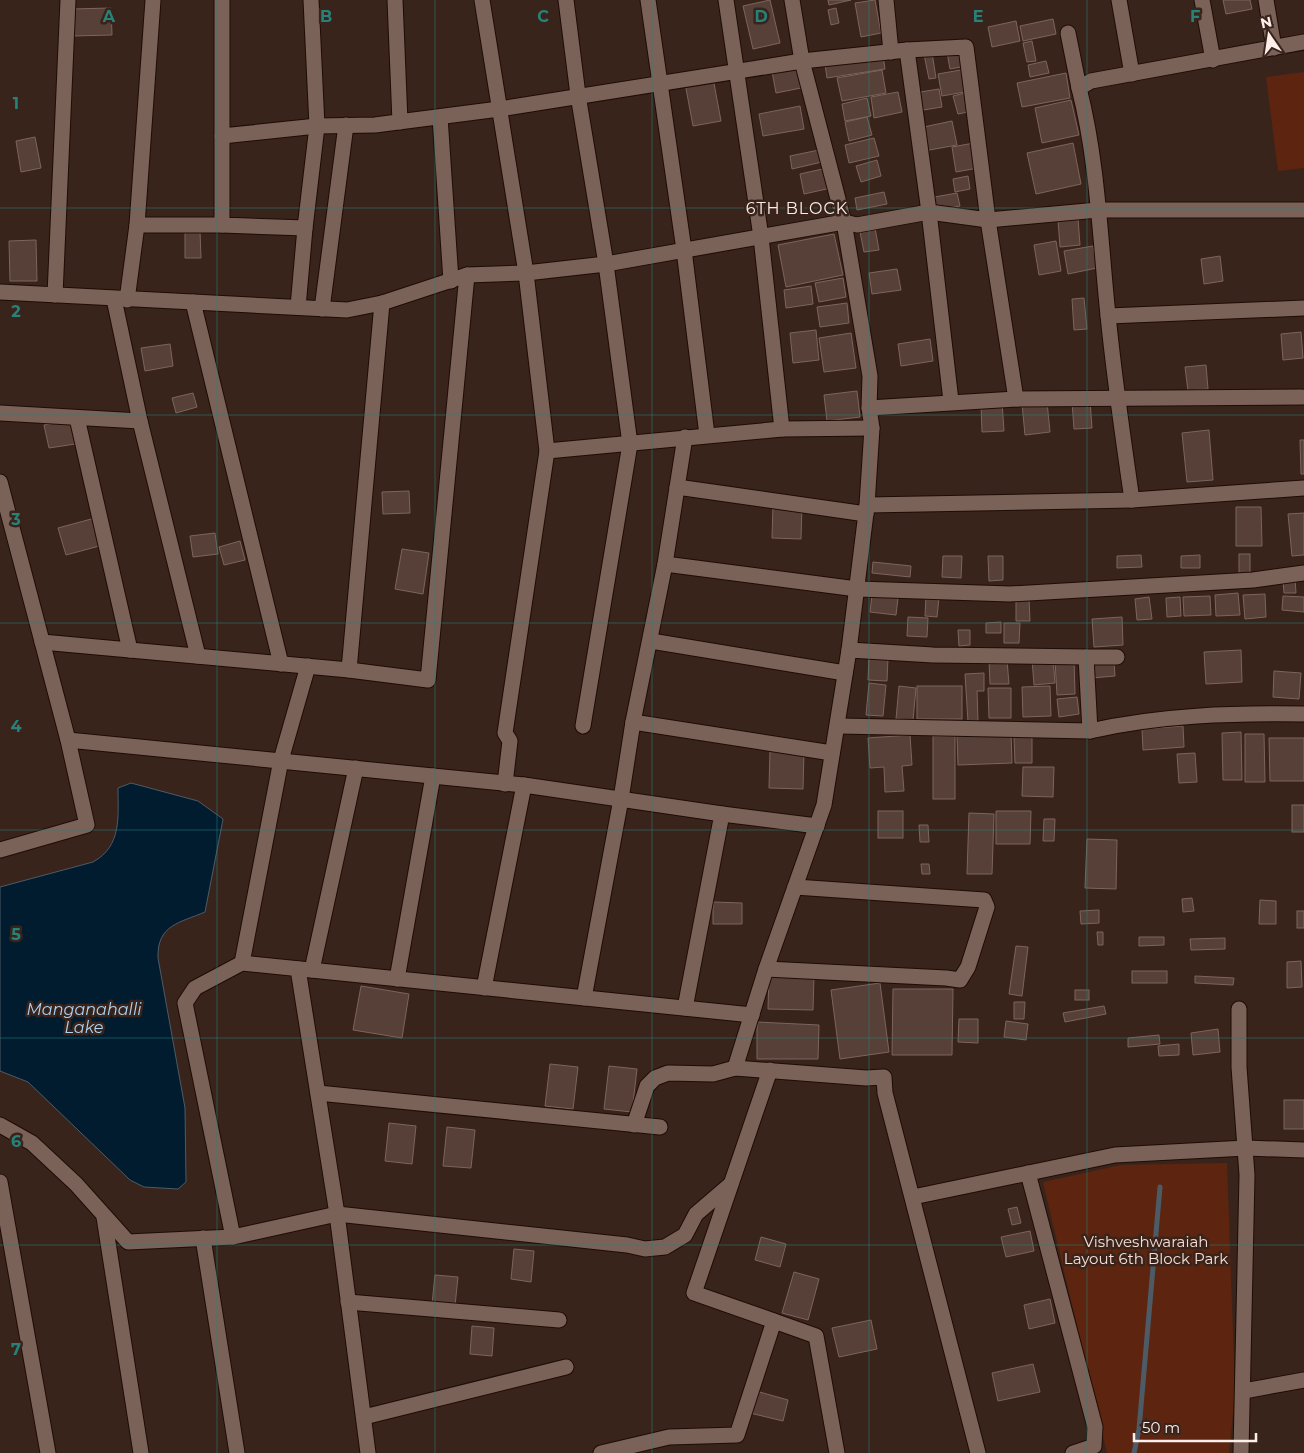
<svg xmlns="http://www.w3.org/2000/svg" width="1304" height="1453" viewBox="0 0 1304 1453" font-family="Montserrat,sans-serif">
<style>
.green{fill:#5d250f}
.water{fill:#011c2f;stroke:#4d5b67}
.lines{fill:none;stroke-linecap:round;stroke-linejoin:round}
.stream{stroke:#4d5b67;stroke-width:5}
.building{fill:#574038;stroke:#7d645c}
.minor-casing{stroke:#1f0c06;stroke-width:17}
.minor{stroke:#7b6259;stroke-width:15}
.grid{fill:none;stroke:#27827a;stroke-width:1;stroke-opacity:0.55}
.labels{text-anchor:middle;stroke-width:5;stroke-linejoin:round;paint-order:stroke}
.park-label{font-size:15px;fill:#f7ded4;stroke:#39241c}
.neighbourhood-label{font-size:16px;letter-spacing:1px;fill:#fdeee9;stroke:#39241c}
.water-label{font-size:16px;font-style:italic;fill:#acd5f6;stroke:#39241c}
.grid-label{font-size:16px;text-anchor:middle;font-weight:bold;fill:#27827a;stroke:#39241c;stroke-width:5;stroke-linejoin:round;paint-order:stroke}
</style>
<rect width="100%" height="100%" fill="#39241c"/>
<g class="green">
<path d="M1304 72V168L1278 171 1266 77Z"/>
<path d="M1227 1163 1235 1393 1229 1453H1107L1043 1182 1121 1165Z"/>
</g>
<path class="water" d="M131 783 198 801 223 819 205 912C179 923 157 925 158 958L185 1108 186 1182 178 1189 144 1187 130 1180 28 1082 0 1071V887L93 862C122 846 118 817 118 788Z"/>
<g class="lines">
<path class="stream" d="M1134 1453 1139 1429 1160 1187"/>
</g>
<g class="building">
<path d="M770 0 780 43 753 49 743 6Z"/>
<path d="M828 0H851L829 5Z"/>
<path d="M875 0 881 33 861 37 855 3Z"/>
<path d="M1223 0H1250L1252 9 1226 14Z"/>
<path d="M111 8 112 35 73 36 72 9Z"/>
<path d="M836 8 839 23 831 25 828 10Z"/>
<path d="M1053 19 1056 34 1023 41 1020 26Z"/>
<path d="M1016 21 1020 41 992 47 988 27Z"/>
<path d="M1032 41 1036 61 1027 62 1023 43Z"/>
<path d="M963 49 966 66 950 69 947 52Z"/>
<path d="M932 53 936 78 929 79 924 54Z"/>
<path d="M883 56 885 69 827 78 825 64Z"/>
<path d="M1046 61 1049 73 1030 77 1028 65Z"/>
<path d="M797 66 801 88 776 93 772 71Z"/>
<path d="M966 69 970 91 942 96 938 74Z"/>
<path d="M882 70 886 93 842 101 837 78Z"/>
<path d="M1066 73 1070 98 1022 107 1017 83Z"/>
<path d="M713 78 721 121 693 126 685 83Z"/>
<path d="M939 89 942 107 917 111 914 93Z"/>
<path d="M898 92 902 112 874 118 871 97Z"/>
<path d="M969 92 973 111 958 114 953 96Z"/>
<path d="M867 98 871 116 845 121 842 104Z"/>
<path d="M1071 100 1079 135 1042 143 1035 108Z"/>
<path d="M800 106 804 129 763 136 759 114Z"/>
<path d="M867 117 872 135 849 141 845 122Z"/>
<path d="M952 121 957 145 924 151 919 128Z"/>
<path d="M35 137 41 168 21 172 16 141Z"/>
<path d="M874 138 879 156 849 163 845 145Z"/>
<path d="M974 143 978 168 956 172 952 147Z"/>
<path d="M1073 143 1081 184 1036 194 1027 153Z"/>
<path d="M819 150 822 162 792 169 790 156Z"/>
<path d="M877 160 881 176 861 182 856 166Z"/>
<path d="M827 168 831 188 804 194 800 174Z"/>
<path d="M968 176 970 189 955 192 953 179Z"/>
<path d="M884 192 887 204 857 210 855 198Z"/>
<path d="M957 193 960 206 931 211 929 198Z"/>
<path d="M1078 218 1080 245 1060 247 1058 220Z"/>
<path d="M875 228 879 250 864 252 860 232Z"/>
<path d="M185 231H200L201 258H185Z"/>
<path d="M834 234 843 275 786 287 778 245Z"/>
<path d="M36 240 37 281H10L9 241Z"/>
<path d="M1056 241 1061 271 1039 275 1034 245Z"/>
<path d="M1093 246 1097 268 1068 274 1064 251Z"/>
<path d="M1220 256 1223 281 1204 284 1201 259Z"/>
<path d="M897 269 901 290 872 294 869 273Z"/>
<path d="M843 278 846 297 819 302 815 283Z"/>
<path d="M811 286 813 304 786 308 784 290Z"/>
<path d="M1084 298 1087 329 1074 330 1072 299Z"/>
<path d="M847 303 849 323 820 327 817 307Z"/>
<path d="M816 330 819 360 793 363 790 333Z"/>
<path d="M1301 332 1303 358 1283 360 1281 334Z"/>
<path d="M851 333 856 368 824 372 819 338Z"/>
<path d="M930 339 933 361 901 366 898 344Z"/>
<path d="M170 344 173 366 145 371 141 348Z"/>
<path d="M1206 365 1208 389 1188 391 1185 367Z"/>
<path d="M857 391 860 417 827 421 824 395Z"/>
<path d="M193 393 197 407 176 413 172 398Z"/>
<path d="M1090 401 1092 428 1074 429 1072 402Z"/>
<path d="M1002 402 1004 431 982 432 981 403Z"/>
<path d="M1047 402 1050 432 1025 435 1022 404Z"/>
<path d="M71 420 75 444 49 448 44 425Z"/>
<path d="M1209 430 1213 480 1187 482 1182 433Z"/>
<path d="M1300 440H1304V474H1301Z"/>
<path d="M409 491 410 513 383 514 382 492Z"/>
<path d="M773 505H802L801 539 772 538Z"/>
<path d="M1236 507H1261L1262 546H1236Z"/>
<path d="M1304 513V555L1292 556 1288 514Z"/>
<path d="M95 518 103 545 66 555 58 528Z"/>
<path d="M215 533 218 554 193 557 190 536Z"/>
<path d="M240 541 245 560 224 565 219 547Z"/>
<path d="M402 549 429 553 423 594 395 589Z"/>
<rect x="1239" y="554" width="11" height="20"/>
<path d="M1141 555 1142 567 1117 568V556Z"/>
<path d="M1200 555V568H1181V556Z"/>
<path d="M943 556H962L961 578 942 577Z"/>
<path d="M988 556H1003V580L989 581Z"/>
<path d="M873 562 911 566 910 577 872 573Z"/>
<path d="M1295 579 1296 593H1284L1283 580Z"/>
<path d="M1238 593 1240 615 1216 616 1215 595Z"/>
<path d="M1265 594 1266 617 1245 619 1243 595Z"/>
<path d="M872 595 898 598 896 615 870 612Z"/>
<path d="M926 596 939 598 937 617 925 616Z"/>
<path d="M1210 596 1211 615 1184 616 1183 597Z"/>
<path d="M1283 596 1304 597V612L1282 610Z"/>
<path d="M1149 597 1152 619 1137 620 1135 599Z"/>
<path d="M1180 597 1181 616 1167 617 1166 598Z"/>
<path d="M1016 599H1029L1030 621H1016Z"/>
<path d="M908 617 928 618 927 637 907 636Z"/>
<path d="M1122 617 1123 645 1094 647 1092 619Z"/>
<path d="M1001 622V633H986V623Z"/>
<path d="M1004 623H1020L1019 643H1004Z"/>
<path d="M958 630H970V645L959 646Z"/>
<path d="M1241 650 1242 682 1206 684 1204 652Z"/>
<path d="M869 656 888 657 887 681 868 680Z"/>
<path d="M1053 658 1055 683 1034 685 1032 659Z"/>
<path d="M989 659 1007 660 1009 684H990Z"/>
<path d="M1074 659 1075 694 1057 695 1055 660Z"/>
<path d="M1114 662 1115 676 1092 678 1090 664Z"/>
<path d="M1274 671 1301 673 1299 699 1273 697Z"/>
<path d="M984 673V691H977L978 721 968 722 965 674Z"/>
<path d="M869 683 886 685 883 716 866 715Z"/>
<path d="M899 686 916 688 913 720 896 719Z"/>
<rect x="917" y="686" width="45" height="33"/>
<path d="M1050 686 1051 716 1023 717 1022 687Z"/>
<path d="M988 688H1011V718H989Z"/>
<path d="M1077 697 1079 714 1059 717 1057 699Z"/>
<path d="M1183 726 1184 747 1143 750 1142 729Z"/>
<path d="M1011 732 1012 763 958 765 957 733Z"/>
<path d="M1241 732 1242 780H1223L1222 733Z"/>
<path d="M1245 734H1264L1265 782H1245Z"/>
<path d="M910 735 912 765 902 766 904 791 885 792 884 767 870 768 868 738Z"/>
<path d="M1032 735V763H1015L1014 736Z"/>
<rect x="933" y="736" width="22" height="63"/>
<path d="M1269 738H1304V781H1270Z"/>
<path d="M770 750 804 751 803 789 769 788Z"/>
<path d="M1195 753 1197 782 1179 783 1177 754Z"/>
<path d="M1023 767H1054L1053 797 1022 796Z"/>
<rect x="1292" y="805" width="12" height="27"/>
<rect x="878" y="811" width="25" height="27"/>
<path d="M996 811H1031L1030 844H996Z"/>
<path d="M969 813 994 814 992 874H967Z"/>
<path d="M1044 819H1055L1054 841H1043Z"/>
<path d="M919 825H928L929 842H920Z"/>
<path d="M1087 839 1117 840 1116 889 1085 888Z"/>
<path d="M921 864H929L930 874H922Z"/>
<path d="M1192 898 1194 911 1183 912 1182 899Z"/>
<path d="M1260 900 1276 901V924H1259Z"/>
<path d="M713 902 742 903V924H713Z"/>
<path d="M1099 910V923L1081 924 1080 911Z"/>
<rect x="1297" y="911" width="7" height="17"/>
<path d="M1097 932H1103V945H1098Z"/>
<path d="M1139 937H1164V945L1139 946Z"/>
<path d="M1225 938V949L1191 950 1190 939Z"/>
<path d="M1016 946 1028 947 1022 996 1009 994Z"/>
<path d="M1301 961 1302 987 1287 988V962Z"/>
<rect x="1132" y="971" width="35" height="12"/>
<path d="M769 975 814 976 813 1010 768 1009Z"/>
<path d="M1195 976 1234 978 1233 985 1195 983Z"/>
<path d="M880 983 889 1052 840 1059 831 990Z"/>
<path d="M361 986 409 994 402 1038 353 1030Z"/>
<path d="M893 989H953L952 1055H892Z"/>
<rect x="1075" y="990" width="14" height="10"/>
<path d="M1014 1002H1025L1024 1019H1014Z"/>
<path d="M1104 1006 1106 1014 1065 1022 1063 1013Z"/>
<path d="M959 1019H978V1043L958 1042Z"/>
<path d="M1006 1021 1028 1024 1026 1040 1004 1037Z"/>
<path d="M757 1022 819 1025 818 1059H757Z"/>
<path d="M1218 1029 1220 1052 1193 1055 1191 1033Z"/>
<path d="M1159 1035 1160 1044 1128 1047V1038Z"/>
<path d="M1179 1044V1055L1159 1056 1158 1046Z"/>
<path d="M550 1064 578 1067 573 1109 545 1106Z"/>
<path d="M609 1066 637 1069 632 1112 604 1109Z"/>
<rect x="1284" y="1100" width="20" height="29"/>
<path d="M389 1123 416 1126 412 1164 385 1161Z"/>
<path d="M447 1127 475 1130 471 1168 443 1166Z"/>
<path d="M1017 1207 1021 1223 1012 1225 1008 1209Z"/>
<path d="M1030 1231 1034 1251 1006 1257 1001 1237Z"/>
<path d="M761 1237 786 1244 780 1267 755 1260Z"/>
<path d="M514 1249 534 1251 531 1282 511 1279Z"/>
<path d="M794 1272 819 1279 808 1320 782 1313Z"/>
<path d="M435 1275 458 1277 455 1306 432 1304Z"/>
<path d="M1050 1299 1055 1323 1029 1329 1024 1305Z"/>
<path d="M871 1320 877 1349 839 1357 832 1328Z"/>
<path d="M472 1326 494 1328 492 1356 470 1354Z"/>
<path d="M1033 1364 1040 1392 998 1401 992 1373Z"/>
<path d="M756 1391 788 1400 783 1421 750 1413Z"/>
</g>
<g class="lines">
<defs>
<g id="minor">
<path d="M222 0V136L317 126 375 125 499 109 802 61 907 50 966 47 988 220 1016 399"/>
<path d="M395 0 400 122"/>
<path d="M482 0 526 273 547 451"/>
<path d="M566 0 578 95 606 264 630 444 583 726"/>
<path d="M648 0 684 250 707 435"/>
<path d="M726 0 761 237 782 429"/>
<path d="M792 0 802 61 844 222 870 376 869 408 872 428 867 505 849 650 824 805 766 969 735 1068 866 1078 884 1077 885 1093 978 1453"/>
<path d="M886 0 891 52"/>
<path d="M1119 0 1132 74"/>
<path d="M1202 0 1213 60"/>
<path d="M1266 0 1274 48"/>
<path d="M1068 33 1079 88"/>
<path d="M907 50 929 212 951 401"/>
<path d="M440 117 451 281"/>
<path d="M222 136V225L305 228 317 126 311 0"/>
<path d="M137 225H222"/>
<path d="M0 292 347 310 382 303 467 275 526 273 606 264 844 222 857 225 929 212 988 220 1098 210H1304"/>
<path d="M55 295 68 0"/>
<path d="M114 299 140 421 198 656"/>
<path d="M127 300 137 225 153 0"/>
<path d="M193 302 281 664"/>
<path d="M298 307 305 228"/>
<path d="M322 309 346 125"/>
<path d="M1108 316 1304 308"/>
<path d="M869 408 1016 399 1302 397"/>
<path d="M0 413 140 421"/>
<path d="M77 418 130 650"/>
<path d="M0 482 68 740 87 825 0 850"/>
<path d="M677 487 866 514"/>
<path d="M1132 500C1123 438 1114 377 1108 315 1100 240 1098 162 1079 88L1091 81 1304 42"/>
<path d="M867 505 1132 500 1304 488"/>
<path d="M665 564 857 589 1010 594 1253 580 1304 573"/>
<path d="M651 641 845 673"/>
<path d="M42 642 349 670 428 680 467 275"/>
<path d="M849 650 933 655 1086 657"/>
<path d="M349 670 382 303"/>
<path d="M633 722 832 753"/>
<path d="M839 726 1090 731C1160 715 1233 713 1304 714"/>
<path d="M1090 731 1086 657H1117"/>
<path d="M68 740 524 785 722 814 685 1008"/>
<path d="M505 784 510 741 505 733 547 451 782 429 872 428"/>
<path d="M722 814 817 826"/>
<path d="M242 963 281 760 308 666"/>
<path d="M298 969 337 1214 368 1453"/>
<path d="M766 969 946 978 960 980 968 967 987 907 984 900 795 887"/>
<path d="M312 970 356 768"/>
<path d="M397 979 433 776"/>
<path d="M484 988 524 785"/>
<path d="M584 998 621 799 633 722 665 564 685 437"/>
<path d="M1239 1009V1067L1247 1175 1241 1453"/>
<path d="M318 1093 660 1127"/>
<path d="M0 1125 32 1143 76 1184 128 1242 233 1237 337 1214 627 1245 645 1249 665 1247 685 1235 696 1214 731 1184"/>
<path d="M634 1125 647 1086 655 1078 668 1073 713 1074 735 1068"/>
<path d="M1028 1173 1095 1427 1094 1446 1073 1453"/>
<path d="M0 1182 48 1453"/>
<path d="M913 1197 1115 1155 1246 1148 1304 1150"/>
<path d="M104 1217 141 1453"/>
<path d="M233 1237 185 1003 195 988 242 963 752 1015"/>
<path d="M203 1238 237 1453"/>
<path d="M348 1302 559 1320"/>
<path d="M774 1321 816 1336 837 1453"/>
<path d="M1244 1391 1304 1380"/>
<path d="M364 1417 566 1367"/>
<path d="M601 1453 669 1437 737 1435 774 1321 694 1293 770 1070"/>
</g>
</defs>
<use href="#minor" class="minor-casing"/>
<use href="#minor" class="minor"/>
</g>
<path class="grid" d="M217 0V1453M435 0V1453M652 0V1453M869 0V1453M1087 0V1453M0 208H1304M0 415H1304M0 623H1304M0 830H1304M0 1038H1304M0 1245H1304"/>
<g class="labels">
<g class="park-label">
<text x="1146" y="1247">Vishveshwaraiah<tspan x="1146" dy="17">Layout 6th Block Park</tspan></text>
</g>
<g class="neighbourhood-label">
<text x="797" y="214">6TH BLOCK</text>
</g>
<g class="water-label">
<text x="84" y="1015">Manganahalli<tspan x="84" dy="18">Lake</tspan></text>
</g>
</g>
<g class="grid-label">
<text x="109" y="22">A</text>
<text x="326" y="22">B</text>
<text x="543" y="22">C</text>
<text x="761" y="22">D</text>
<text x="978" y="22">E</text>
<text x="1195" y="22">F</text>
<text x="16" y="109">1</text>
<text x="16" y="317">2</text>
<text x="16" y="525">3</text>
<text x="16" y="732">4</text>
<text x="16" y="940">5</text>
<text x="16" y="1147">6</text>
<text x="16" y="1355">7</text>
</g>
<g transform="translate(1269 35) rotate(347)" stroke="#39241c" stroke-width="4" paint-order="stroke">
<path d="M0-4L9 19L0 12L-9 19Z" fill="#fdeee9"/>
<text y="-8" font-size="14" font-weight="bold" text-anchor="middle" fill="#fdeee9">N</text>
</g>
<path d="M1134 1433v8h122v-8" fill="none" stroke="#fdeee9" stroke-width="2.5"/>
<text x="1142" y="1433" font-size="15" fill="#fdeee9" stroke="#39241c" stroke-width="4" paint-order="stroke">50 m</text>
</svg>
